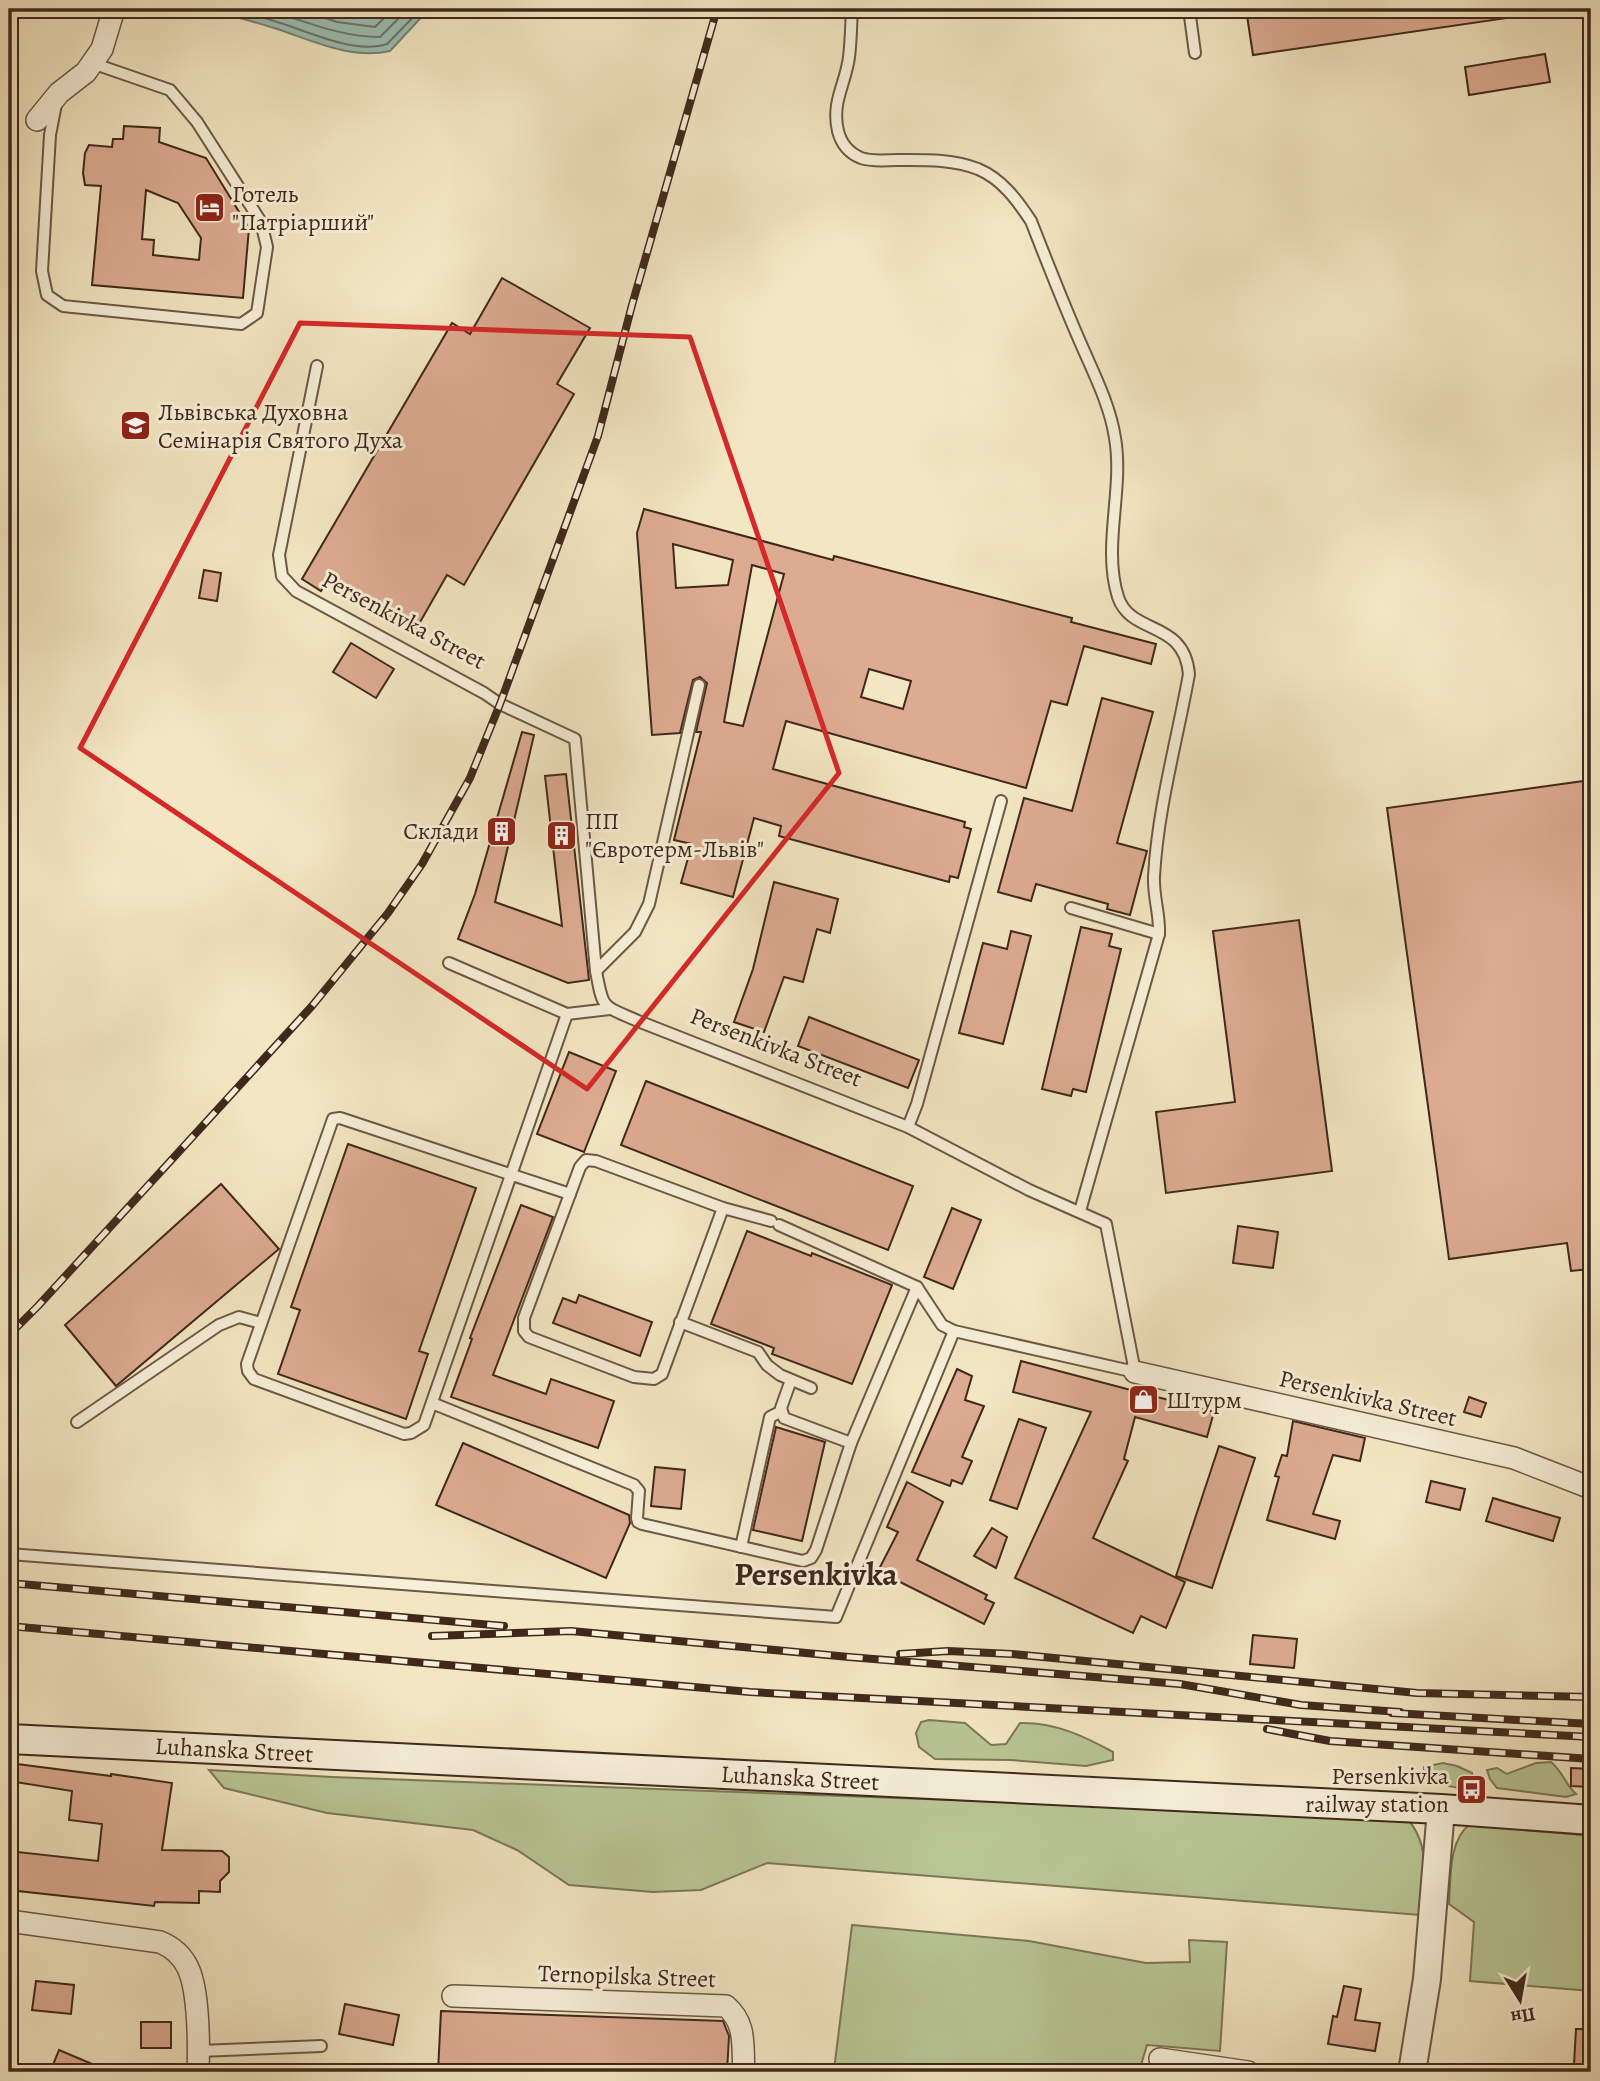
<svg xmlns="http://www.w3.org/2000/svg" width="1600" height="2081" viewBox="0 0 1600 2081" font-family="Alegreya,serif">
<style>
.green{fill:#b9c695;stroke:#7c7758;stroke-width:2}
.water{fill:#9bbfb4;stroke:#768377;stroke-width:2}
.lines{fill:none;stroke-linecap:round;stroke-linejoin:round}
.shore{stroke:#6d7468;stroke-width:2}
.building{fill:#ddab92;stroke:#3f281b;stroke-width:2;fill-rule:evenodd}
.service-casing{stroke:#6c5845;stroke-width:14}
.minor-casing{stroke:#6c5845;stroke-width:24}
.tertiary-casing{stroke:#6c5845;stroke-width:30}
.secondary-casing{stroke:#3f281b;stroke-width:32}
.service{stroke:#f7efd8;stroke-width:10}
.minor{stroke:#f7efd8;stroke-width:21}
.tertiary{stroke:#f7efd8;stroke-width:26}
.secondary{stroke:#f7efd8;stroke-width:28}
.rail-casing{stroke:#3f281b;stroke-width:8}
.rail{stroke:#f7efd8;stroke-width:5;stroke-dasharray:16;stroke-linecap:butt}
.marked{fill:none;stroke:#d62828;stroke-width:5;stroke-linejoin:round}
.labels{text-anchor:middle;stroke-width:6;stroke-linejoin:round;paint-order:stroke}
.poi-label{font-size:24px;fill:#3f281b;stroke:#f7efd8;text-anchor:start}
.street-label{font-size:24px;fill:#3f281b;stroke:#f7efd8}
.district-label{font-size:32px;font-weight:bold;fill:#3f281b;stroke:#f7efd8}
</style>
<rect width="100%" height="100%" fill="#f3e7c3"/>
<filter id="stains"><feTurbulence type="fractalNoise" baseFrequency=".00286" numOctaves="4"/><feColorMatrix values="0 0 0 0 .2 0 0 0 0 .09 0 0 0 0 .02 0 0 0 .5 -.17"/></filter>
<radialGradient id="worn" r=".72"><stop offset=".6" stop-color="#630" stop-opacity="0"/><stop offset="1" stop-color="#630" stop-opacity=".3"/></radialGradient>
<g class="green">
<path d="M929 1720 965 1723 991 1745 1006 1744 1020 1723C1054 1722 1084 1736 1113 1752V1760L1086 1766 1011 1760 935 1759 919 1747 916 1733 921 1722Z"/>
<path d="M1551 1762C1563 1772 1565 1784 1576 1794L1566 1797 1497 1788 1490 1779 1487 1770 1497 1768 1507 1774 1536 1763Z"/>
<path d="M1443 1763 1457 1766 1472 1773 1473 1789C1455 1789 1440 1785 1424 1776V1767Z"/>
<path d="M209 1770 332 1777 1406 1817C1432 1846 1424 1879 1420 1915L767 1863 701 1890 653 1892 569 1885 517 1850 473 1830 327 1813 224 1788Z"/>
<path d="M1470 1824 1591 1836V1991L1470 1981 1474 1922 1449 1904C1451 1878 1448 1841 1470 1824Z"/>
<path d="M852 1925 1029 1941 1146 1963 1190 1962 1189 1940 1227 1942 1220 2051 1147 2045 1139 2072H846L834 2070Z"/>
</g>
<path class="water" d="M206 9H429L390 51C351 60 311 40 274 28 252 21 229 15 206 9Z"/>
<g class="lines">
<g class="shore">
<path d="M232 9C246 13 260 16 274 21 306 30 354 55 387 44L421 9"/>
<path d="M264 9C303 20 339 37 380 37L408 9"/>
<path d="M299 9 337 22 375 27 393 9"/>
</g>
</g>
<g class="building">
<path d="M1246 9H1507V18L1253 55Z"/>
<path d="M1545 54 1550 82 1469 95 1465 67Z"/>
<path d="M124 126 160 128 159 142 206 158 249 228 243 298 92 285 101 186 85 185 83 173 85 153 89 145 112 147 113 139H123ZM146 190 178 203 201 238 199 260 153 255 154 240 142 239Z"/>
<path d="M502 278 590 328 557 384 574 394 464 585 447 575 415 631 327 581 321 591 302 579 452 323 470 334Z"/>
<path d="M644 509 833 560 834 556 1072 618 1071 622 1156 644 1151 664 1084 646 1067 705 1051 701 1026 788 786 721 773 769 965 822 964 827 971 829 958 878 950 876 949 882 779 836 781 826 754 818 733 897 681 883 692 844 674 840 701 732H696L707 683 700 677 693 680 680 733 652 735 637 533ZM673 544 733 560 728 585 676 588ZM752 565 784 574 743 726 724 722ZM869 669 911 681 903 709 861 697Z"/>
<path d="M204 570 221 573 217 601 199 598Z"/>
<path d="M351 643 394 669 376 698 333 672Z"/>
<path d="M1102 698 1153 712 1117 843 1147 851 1130 915 1107 909 1108 904 1036 884 1031 901 998 892 1024 798 1072 811Z"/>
<path d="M522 732 534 735 495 902 562 926 545 776 566 774 589 980 568 983 458 939 475 894Z"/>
<path d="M1591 780V1269L1571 1271 1567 1243 1449 1259 1387 808Z"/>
<path d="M774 882 838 899 830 933 817 929 803 982 784 977 764 1032 734 1022 753 969Z"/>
<path d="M1299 920 1332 1171 1166 1193 1156 1112 1235 1102 1213 931Z"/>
<path d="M1081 927 1112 934 1109 946 1121 949 1086 1092 1073 1089 1071 1096 1042 1089Z"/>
<path d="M1011 931 1031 936 1003 1044 959 1033 983 943 1007 949Z"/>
<path d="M809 1017 919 1060 908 1088 798 1046Z"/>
<path d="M569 1052 616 1071 584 1152 537 1134Z"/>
<path d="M646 1081 913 1186 888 1250 621 1145Z"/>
<path d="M348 1144 476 1188 419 1351 428 1354 406 1419 278 1374 300 1310 291 1307Z"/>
<path d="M221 1184 279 1249 116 1386 65 1325Z"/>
<path d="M521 1205 553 1217 493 1375 546 1394 551 1379 614 1401 598 1448 451 1397 472 1339 470 1338Z"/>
<path d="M952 1208 981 1220 953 1289 924 1277Z"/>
<path d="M1238 1226 1278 1232 1273 1268 1233 1263Z"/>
<path d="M747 1231 811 1256 812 1253 892 1285 852 1384 772 1354 774 1348 711 1324Z"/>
<path d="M579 1295 652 1322 640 1356 553 1323 563 1298 576 1303Z"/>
<path d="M1021 1361 1214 1412 1207 1437 1135 1417 1124 1459 1128 1461 1093 1538 1185 1582 1166 1628 1141 1616 1133 1633 1015 1578 1091 1412 1013 1392Z"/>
<path d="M957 1369 972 1376 965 1400 984 1406 962 1457 972 1461 962 1484 952 1480 950 1486 912 1472Z"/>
<path d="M1469 1397 1486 1403 1481 1417 1464 1412Z"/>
<path d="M1019 1419 1046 1428 1017 1509 990 1500Z"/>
<path d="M1293 1421 1365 1438 1360 1461 1333 1455 1313 1514 1340 1521 1335 1539 1267 1520 1279 1477 1275 1476 1282 1455 1287 1456Z"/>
<path d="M776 1427 825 1442 802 1541 753 1530Z"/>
<path d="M463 1443 629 1515 630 1523 606 1578 436 1505Z"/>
<path d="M1219 1446 1255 1458 1212 1588 1176 1576Z"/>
<path d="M655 1467 685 1470 681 1509 651 1506Z"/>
<path d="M1431 1481 1465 1489 1460 1510 1426 1502Z"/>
<path d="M907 1482 943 1502 917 1560 987 1595 985 1599 994 1603 984 1624 878 1571 898 1532 887 1527Z"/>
<path d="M1493 1498 1560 1518 1553 1541 1486 1521Z"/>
<path d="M992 1528 1007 1537 996 1568 974 1556Z"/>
<path d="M1253 1635 1297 1639 1294 1668 1250 1664Z"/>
<path d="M9 1763 111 1776V1774L172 1783 162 1850 222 1851 229 1857V1872L220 1881V1892L199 1891V1903L155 1902 154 1906 9 1890V1851L98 1861 102 1824 69 1820 72 1791 9 1781Z"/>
<path d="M1571 1768 1591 1769V1787L1571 1786Z"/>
<path d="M36 1981 74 1985 71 2014 32 2010Z"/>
<path d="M1344 1986 1361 1989 1355 2020 1380 2023 1375 2051 1328 2044 1333 2016 1337 2017Z"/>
<path d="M345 2004 399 2015 393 2045 339 2034Z"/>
<path d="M441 2011 723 2021 729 2036 727 2072H438Z"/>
<rect x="141" y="2022" width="30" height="26"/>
<path d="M1576 2029H1591V2065L1574 2064Z"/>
<path d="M59 2050 111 2072H50Z"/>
</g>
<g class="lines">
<defs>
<g id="service">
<path d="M852 9C851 25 851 41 849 57 846 83 831 102 838 131 841 143 849 153 861 158 872 162 886 160 898 160 925 160 952 159 978 169 1002 179 1017 200 1031 221 1047 262 1063 303 1081 344 1094 374 1110 405 1115 438 1124 490 1102 546 1118 597 1131 636 1184 619 1189 674 1177 741 1158 807 1154 876 1153 897 1160 914 1159 934"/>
<path d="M1189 9 1195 53"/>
<path d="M56 104 50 135 42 271 47 295 63 306 241 324 257 313 267 247 261 222 197 122 170 90 92 63"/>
<path d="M317 366 279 555 282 576 296 591 484 693 500 704 575 739 596 971C603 1010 602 1005 638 1021L908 1127 1029 1190 1106 1224 1135 1372 954 1331 942 1325 917 1287 779 1225"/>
<path d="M1071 908 1159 934 1080 1211"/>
<path d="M449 963 567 1014"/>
<path d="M596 971 635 932 649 904 699 685"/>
<path d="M610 1009 567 1014 424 1425 411 1433 404 1434 254 1379 248 1371 247 1364 333 1119 340 1118 570 1194 524 1318V1331L529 1337 634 1377 654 1379 662 1374 723 1208"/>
<path d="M908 1127 917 1104 1001 801"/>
<path d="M570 1194 580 1167 586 1160 596 1161 723 1208 771 1221"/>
<path d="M680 1322 758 1352 767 1365 780 1375 811 1388"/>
<path d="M791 1380 781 1408 784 1418 851 1443"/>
<path d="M432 1403 634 1485 639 1491 637 1518 638 1522 642 1524 803 1561 811 1558 816 1550 851 1443 917 1287"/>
<path d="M77 1422 219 1325 239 1317 261 1323"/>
<path d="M741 1547 770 1417 780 1412"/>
<path d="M9 1554 836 1617 954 1331"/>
<path d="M199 2051 321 2046"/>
</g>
<g id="minor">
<path d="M37 120 59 93 86 72 102 49 114 9"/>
<path d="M1135 1372 1514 1458 1591 1488"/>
<path d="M9 1921 160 1942C172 1947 182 1955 188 1968 199 1991 199 2046 198 2072"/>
<path d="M453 1996 726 2006C747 2024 742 2046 744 2072"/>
<path d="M1160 2059 1248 2072"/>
</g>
<path id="tertiary" d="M1412 2072 1427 1979 1441 1809"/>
<path id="secondary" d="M9 1739 1441 1809 1591 1820"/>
</defs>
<use href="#service" class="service-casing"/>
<use href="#minor" class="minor-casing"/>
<use href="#tertiary" class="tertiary-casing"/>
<use href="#secondary" class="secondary-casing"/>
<use href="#service" class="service"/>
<use href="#minor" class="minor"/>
<use href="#tertiary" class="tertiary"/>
<use href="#secondary" class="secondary"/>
<defs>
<g id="rail">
<path d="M9 1335 38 1306 312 1006 388 913 422 864 470 778 500 704 598 436 632 305 717 9"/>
<path d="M9 1583 504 1626"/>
<path d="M9 1626 750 1692 1591 1737"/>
<path d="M432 1636 571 1631 849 1657 1180 1684 1301 1705 1400 1712"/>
<path d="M900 1654 948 1651 1012 1654 1417 1693 1591 1697"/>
<path d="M1392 1713 1591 1724"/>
<path d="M1267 1729 1330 1741 1591 1759"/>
</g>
</defs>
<use href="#rail" class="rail-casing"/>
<use href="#rail" class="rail"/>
</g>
<path class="marked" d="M300 323 690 337 839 773 587 1089 80 748Z"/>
<defs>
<symbol id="hotel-square" viewBox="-11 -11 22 22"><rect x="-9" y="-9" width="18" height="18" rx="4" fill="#8f2418" stroke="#f7efd8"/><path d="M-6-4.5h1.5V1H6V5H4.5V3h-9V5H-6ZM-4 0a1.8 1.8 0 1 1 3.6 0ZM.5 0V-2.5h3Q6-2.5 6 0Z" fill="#fff"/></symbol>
<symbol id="university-square" viewBox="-11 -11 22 22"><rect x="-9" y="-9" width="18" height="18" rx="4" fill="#8f2418" stroke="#f7efd8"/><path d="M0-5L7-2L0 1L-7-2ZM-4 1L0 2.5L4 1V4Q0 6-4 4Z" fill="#fff"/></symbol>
<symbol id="building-square" viewBox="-11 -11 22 22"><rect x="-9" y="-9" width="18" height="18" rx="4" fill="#8f2418" stroke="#f7efd8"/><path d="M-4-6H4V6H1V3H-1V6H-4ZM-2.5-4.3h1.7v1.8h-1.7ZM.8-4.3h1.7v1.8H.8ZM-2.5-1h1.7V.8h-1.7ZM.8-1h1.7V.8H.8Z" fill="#fff"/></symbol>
<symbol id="shop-square" viewBox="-11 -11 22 22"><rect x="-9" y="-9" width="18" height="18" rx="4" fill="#8f2418" stroke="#f7efd8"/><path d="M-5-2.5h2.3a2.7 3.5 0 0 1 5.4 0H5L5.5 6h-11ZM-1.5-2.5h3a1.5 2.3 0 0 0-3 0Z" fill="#fff"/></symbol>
<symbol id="bus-square" viewBox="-11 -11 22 22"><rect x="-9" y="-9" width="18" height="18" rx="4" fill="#8f2418" stroke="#f7efd8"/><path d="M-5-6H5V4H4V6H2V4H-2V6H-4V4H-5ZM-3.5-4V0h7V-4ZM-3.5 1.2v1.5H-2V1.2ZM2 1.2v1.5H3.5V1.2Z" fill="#fff"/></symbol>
</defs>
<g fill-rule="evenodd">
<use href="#hotel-square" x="192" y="190" width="35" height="35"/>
<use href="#university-square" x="118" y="408" width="35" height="35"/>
<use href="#building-square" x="484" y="814" width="35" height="35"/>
<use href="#building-square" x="544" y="818" width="35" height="35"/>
<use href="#shop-square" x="1126" y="1382" width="35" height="35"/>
<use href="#bus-square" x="1454" y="1772" width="35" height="35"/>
</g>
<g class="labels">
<g class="poi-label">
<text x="232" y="202">Готель<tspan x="232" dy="28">"Патріарший"</tspan></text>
<text x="158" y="420">Львівська Духовна<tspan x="158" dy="28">Семінарія Святого Духа</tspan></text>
<text x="585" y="829">ПП<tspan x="585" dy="28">"Євротерм-Львів"</tspan></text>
<text x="479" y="839" text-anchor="end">Склади</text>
<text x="1166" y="1408">Штурм</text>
<text x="1449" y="1784" text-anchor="end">Persenkivka<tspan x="1449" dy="28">railway station</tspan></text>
</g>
<g class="street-label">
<text transform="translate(404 620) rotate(28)" y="8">Persenkivka Street</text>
<text transform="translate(776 1047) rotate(21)" y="8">Persenkivka Street</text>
<text transform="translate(1368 1398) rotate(13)" y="8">Persenkivka Street</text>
<text transform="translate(234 1750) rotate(3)" y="8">Luhanska Street</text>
<text transform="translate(800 1778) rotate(3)" y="8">Luhanska Street</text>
<text transform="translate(627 1976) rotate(2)" y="8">Ternopilska Street</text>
</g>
<g class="district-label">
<text x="816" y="1585">Persenkivka</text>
</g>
</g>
<rect width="1600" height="2081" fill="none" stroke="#f3e7c3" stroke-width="35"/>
<rect x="10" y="10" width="1579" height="2060" fill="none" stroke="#3f281b" stroke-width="3.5"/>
<rect x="18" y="18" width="1565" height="2046" fill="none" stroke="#3f281b" stroke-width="2"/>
<g transform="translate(1520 2000) rotate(169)" stroke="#f7efd8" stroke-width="5" paint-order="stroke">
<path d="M0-5L12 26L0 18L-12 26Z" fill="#3f281b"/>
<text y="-10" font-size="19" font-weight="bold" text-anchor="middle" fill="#3f281b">Пн</text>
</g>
<rect width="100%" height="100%" filter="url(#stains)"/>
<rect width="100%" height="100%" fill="url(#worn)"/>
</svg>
